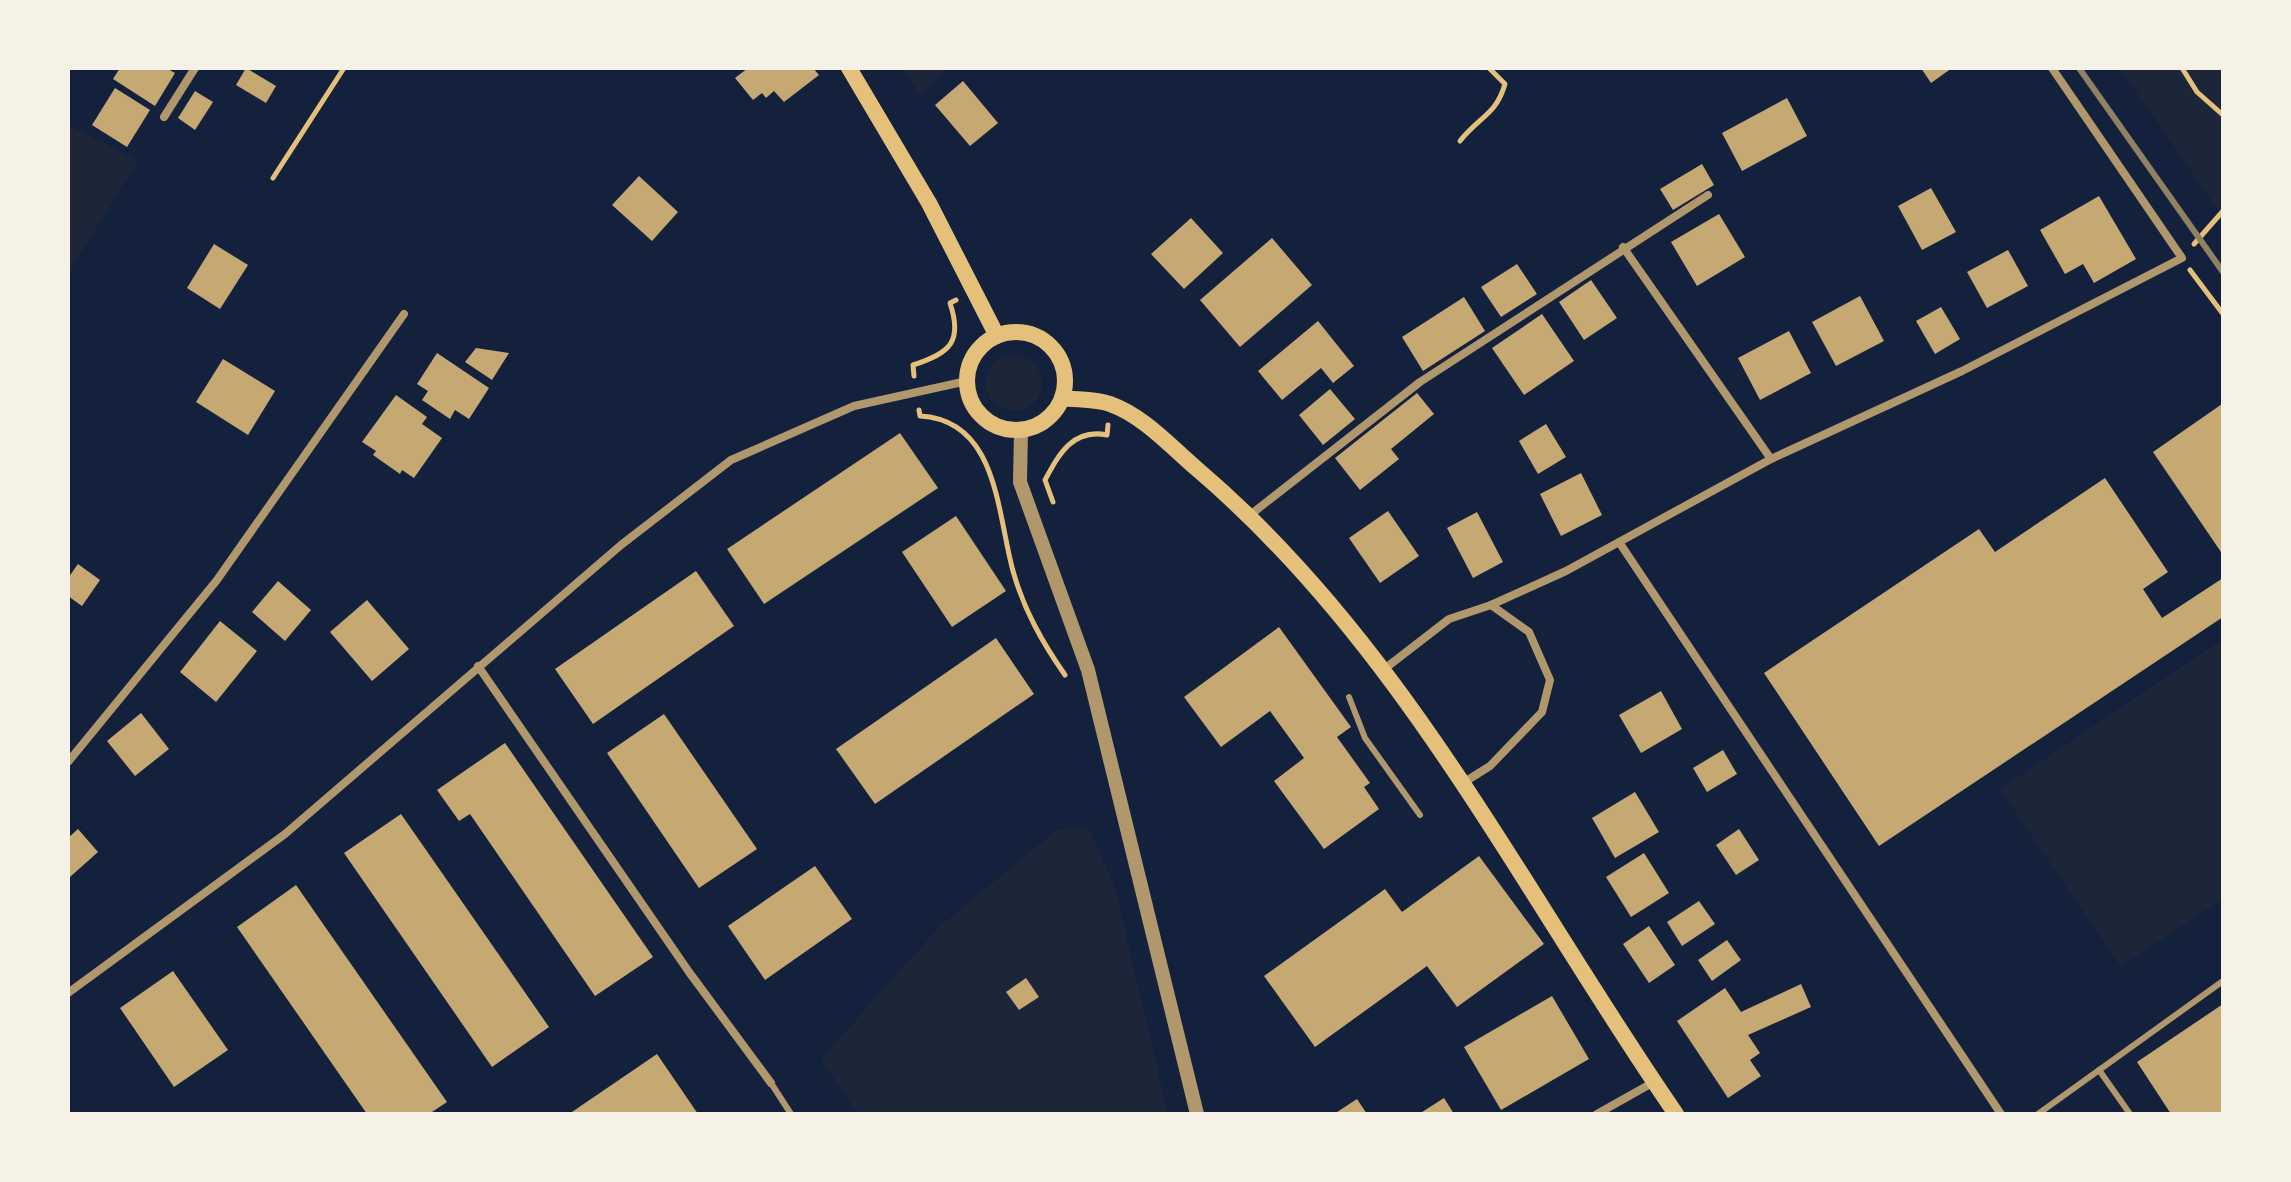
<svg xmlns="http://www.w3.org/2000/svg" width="2291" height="1182" viewBox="0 0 2291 1182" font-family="'PT Sans Narrow',sans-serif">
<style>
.green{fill:#1d2539}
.building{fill:#c6a872}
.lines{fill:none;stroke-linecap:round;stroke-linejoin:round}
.path{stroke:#e5c07b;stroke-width:5}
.service{stroke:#b1986c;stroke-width:6}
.minor{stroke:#b1986c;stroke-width:8}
.tertiary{stroke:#b1986c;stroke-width:14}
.secondary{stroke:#e5c07b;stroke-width:16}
.rail{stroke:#918062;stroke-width:6}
</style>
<rect width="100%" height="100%" fill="#14213d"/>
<g class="green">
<path d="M902 68H947L921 96Z"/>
<path d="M2120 68H2223V217L2130 83Z"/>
<path d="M68 125 138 161 68 274Z"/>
<circle cx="1014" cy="383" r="28"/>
<path d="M2223 639V899L2121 967 2000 789Z"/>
<path d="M1089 828 1115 888 1168 1114H858L821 1059 939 927 1058 829Z"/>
</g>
<g class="building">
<path d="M120 68H166L175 73 155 106 113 79Z"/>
<path d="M246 68 276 86 266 103 236 85Z"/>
<path d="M748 68H813L819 75 784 102 774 91 766 98 762 93 753 100 735 78Z"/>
<path d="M1921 68H1952L1931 83Z"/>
<path d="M963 81 998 123 970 146 935 105Z"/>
<path d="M115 88 150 110 127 147 92 125Z"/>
<path d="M195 91 213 102 195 130 178 118Z"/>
<path d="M1787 98 1807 136 1742 171 1722 133Z"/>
<path d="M1702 164 1714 185 1673 210 1660 189Z"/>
<path d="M639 176 678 212 652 241 612 205Z"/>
<path d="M1931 188 1956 232 1922 250 1898 206Z"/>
<path d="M2099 196 2136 259 2094 283 2083 264 2065 274 2040 230Z"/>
<path d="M1719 214 1745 257 1697 286 1671 242Z"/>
<path d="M1191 218 1223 253 1184 289 1151 254Z"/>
<path d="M1272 238 1312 285 1240 347 1200 300Z"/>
<path d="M214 244 248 265 220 309 187 288Z"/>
<path d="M2008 250 2028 286 1987 308 1967 272Z"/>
<path d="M1517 264 1537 294 1501 317 1481 287Z"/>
<path d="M1591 280 1617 318 1584 340 1559 302Z"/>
<path d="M1860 296 1884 341 1836 366 1812 322Z"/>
<path d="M1464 297 1485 331 1423 371 1402 337Z"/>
<path d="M1941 307 1960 339 1935 354 1916 321Z"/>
<path d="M1542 314 1574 361 1524 395 1492 348Z"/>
<path d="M1318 321 1354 366 1333 383 1321 368 1282 400 1258 371Z"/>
<path d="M1789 331 1811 373 1760 400 1738 358Z"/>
<path d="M476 348 509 353 492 380 465 362Z"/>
<path d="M437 353 489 388 469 419 455 410 450 419 422 400 428 391 417 384Z"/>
<path d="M223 359 275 391 248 435 196 402Z"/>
<path d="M1330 389 1355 419 1323 445 1299 415Z"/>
<path d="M1417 393 1434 414 1391 449 1399 459 1360 490 1335 458Z"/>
<path d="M396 395 427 417 422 424 442 438 414 478 402 470 400 474 373 455 376 451 362 442Z"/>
<path d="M2222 404 2223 406V555L2153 452Z"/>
<path d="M1546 424 1566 457 1538 474 1519 441Z"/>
<path d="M900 433 938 488 764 604 727 549Z"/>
<path d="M1581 473 1602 515 1561 536 1540 494Z"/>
<path d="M2105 478 2168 572 2143 589 2162 618 2223 578V617L1879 846 1764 673 1979 529 1995 552Z"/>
<path d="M1388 511 1419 556 1380 583 1349 538Z"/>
<path d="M1477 512 1503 562 1473 578 1447 528Z"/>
<path d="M956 516 1006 591 952 627 902 552Z"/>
<path d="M78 564 100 580 82 606 68 596V578Z"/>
<path d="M696 571 734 626 593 724 555 669Z"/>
<path d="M278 581 311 610 285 641 252 612Z"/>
<path d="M367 600 409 649 372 681 330 632Z"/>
<path d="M220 621 257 651 216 702 180 672Z"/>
<path d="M1279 627 1351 727 1337 737 1370 783 1364 787 1379 809 1324 849 1274 781 1304 758 1270 711 1221 747 1184 697Z"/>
<path d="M996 638 1034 694 875 804 836 749Z"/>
<path d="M1661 691 1682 729 1641 753 1619 715Z"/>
<path d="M141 713 169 749 135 776 107 741Z"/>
<path d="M664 714 757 849 699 888 607 753Z"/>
<path d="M505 743 653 957 595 996 470 814 459 821 437 790Z"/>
<path d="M1723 750 1737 774 1707 792 1693 768Z"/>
<path d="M1635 792 1659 832 1615 858 1592 818Z"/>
<path d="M401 814 549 1027 492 1067 344 853Z"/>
<path d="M78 829 98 852 70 877 68 838Z"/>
<path d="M1739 829 1759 860 1736 875 1716 845Z"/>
<path d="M1644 853 1669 893 1631 917 1606 877Z"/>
<path d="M1479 856 1544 944 1457 1007 1427 966 1315 1047 1264 976 1385 889 1402 912Z"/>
<path d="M815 866 852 919 765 980 728 926Z"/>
<path d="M296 885 447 1102 429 1114H367L237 927Z"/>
<path d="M1699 901 1715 924 1682 946 1667 922Z"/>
<path d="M1649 926 1675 965 1649 983 1623 944Z"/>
<path d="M1727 940 1741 960 1712 981 1698 960Z"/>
<path d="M173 971 228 1050 174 1087 120 1008Z"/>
<path d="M1026 978 1039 997 1019 1010 1006 992Z"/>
<path d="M1801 984 1811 1007 1748 1035 1760 1053 1750 1060 1761 1076 1728 1098 1677 1021 1725 988 1741 1012Z"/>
<path d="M1552 996 1589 1059 1501 1110 1464 1047Z"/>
<path d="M2223 1004V1114H2171L2137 1062Z"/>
<path d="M657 1054 698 1114H569Z"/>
<path d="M1444 1098 1454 1114H1419Z"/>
<path d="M1357 1099 1367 1114H1334Z"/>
</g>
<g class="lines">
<g class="path">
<path d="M2182 68 2197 92 2223 115"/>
<path d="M1460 141C1480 116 1496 115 1505 84L1489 68"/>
<path d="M273 178 344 68"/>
<path d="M2194 244 2223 211"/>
<path d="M2190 270 2223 314"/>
<path d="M914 376 913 365C950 353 963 342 950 303L956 300"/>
<path d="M919 410 920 416C998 420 997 513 1013 571 1024 610 1042 642 1065 675"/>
<path d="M1053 502 1045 480C1059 454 1073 428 1107 435L1108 425"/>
</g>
<g class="service">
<path d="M1349 697 1365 738 1420 815"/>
<path d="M2099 1070 2130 1114"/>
<path d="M771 1083 791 1114"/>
<path d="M2038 1114 2223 981"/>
</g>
<g class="minor">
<path d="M164 117 195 68"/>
<path d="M1623 247 1771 459"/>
<path d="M1250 515 1420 382 1708 195"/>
<path d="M1619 542 2001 1114"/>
<path d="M478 666 689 972 771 1083"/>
<path d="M1383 670 1449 619 1491 605 1566 571 1771 459 1962 371 2182 258 2052 68"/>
<path d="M68 762 217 580 404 314"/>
<path d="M1463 783 1490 766 1542 712 1550 680 1529 632 1491 605"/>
<path d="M68 993 285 834 621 545 731 460 854 406 967 381"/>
<path d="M1597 1114 1654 1082"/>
</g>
<path class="tertiary" d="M1021 430 1020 482 1088 670 1197 1114"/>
<g class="secondary">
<path d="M849 68 929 203 997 336"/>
<circle cx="1016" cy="381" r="49"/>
<path d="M1062 398C1077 400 1096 399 1110 404 1144 416 1171 447 1197 469 1404 645 1524 894 1676 1114"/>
</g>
<path class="rail" d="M2079 68 2223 272"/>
</g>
<rect width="2291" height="1182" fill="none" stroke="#f6f1e7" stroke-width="140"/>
</svg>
